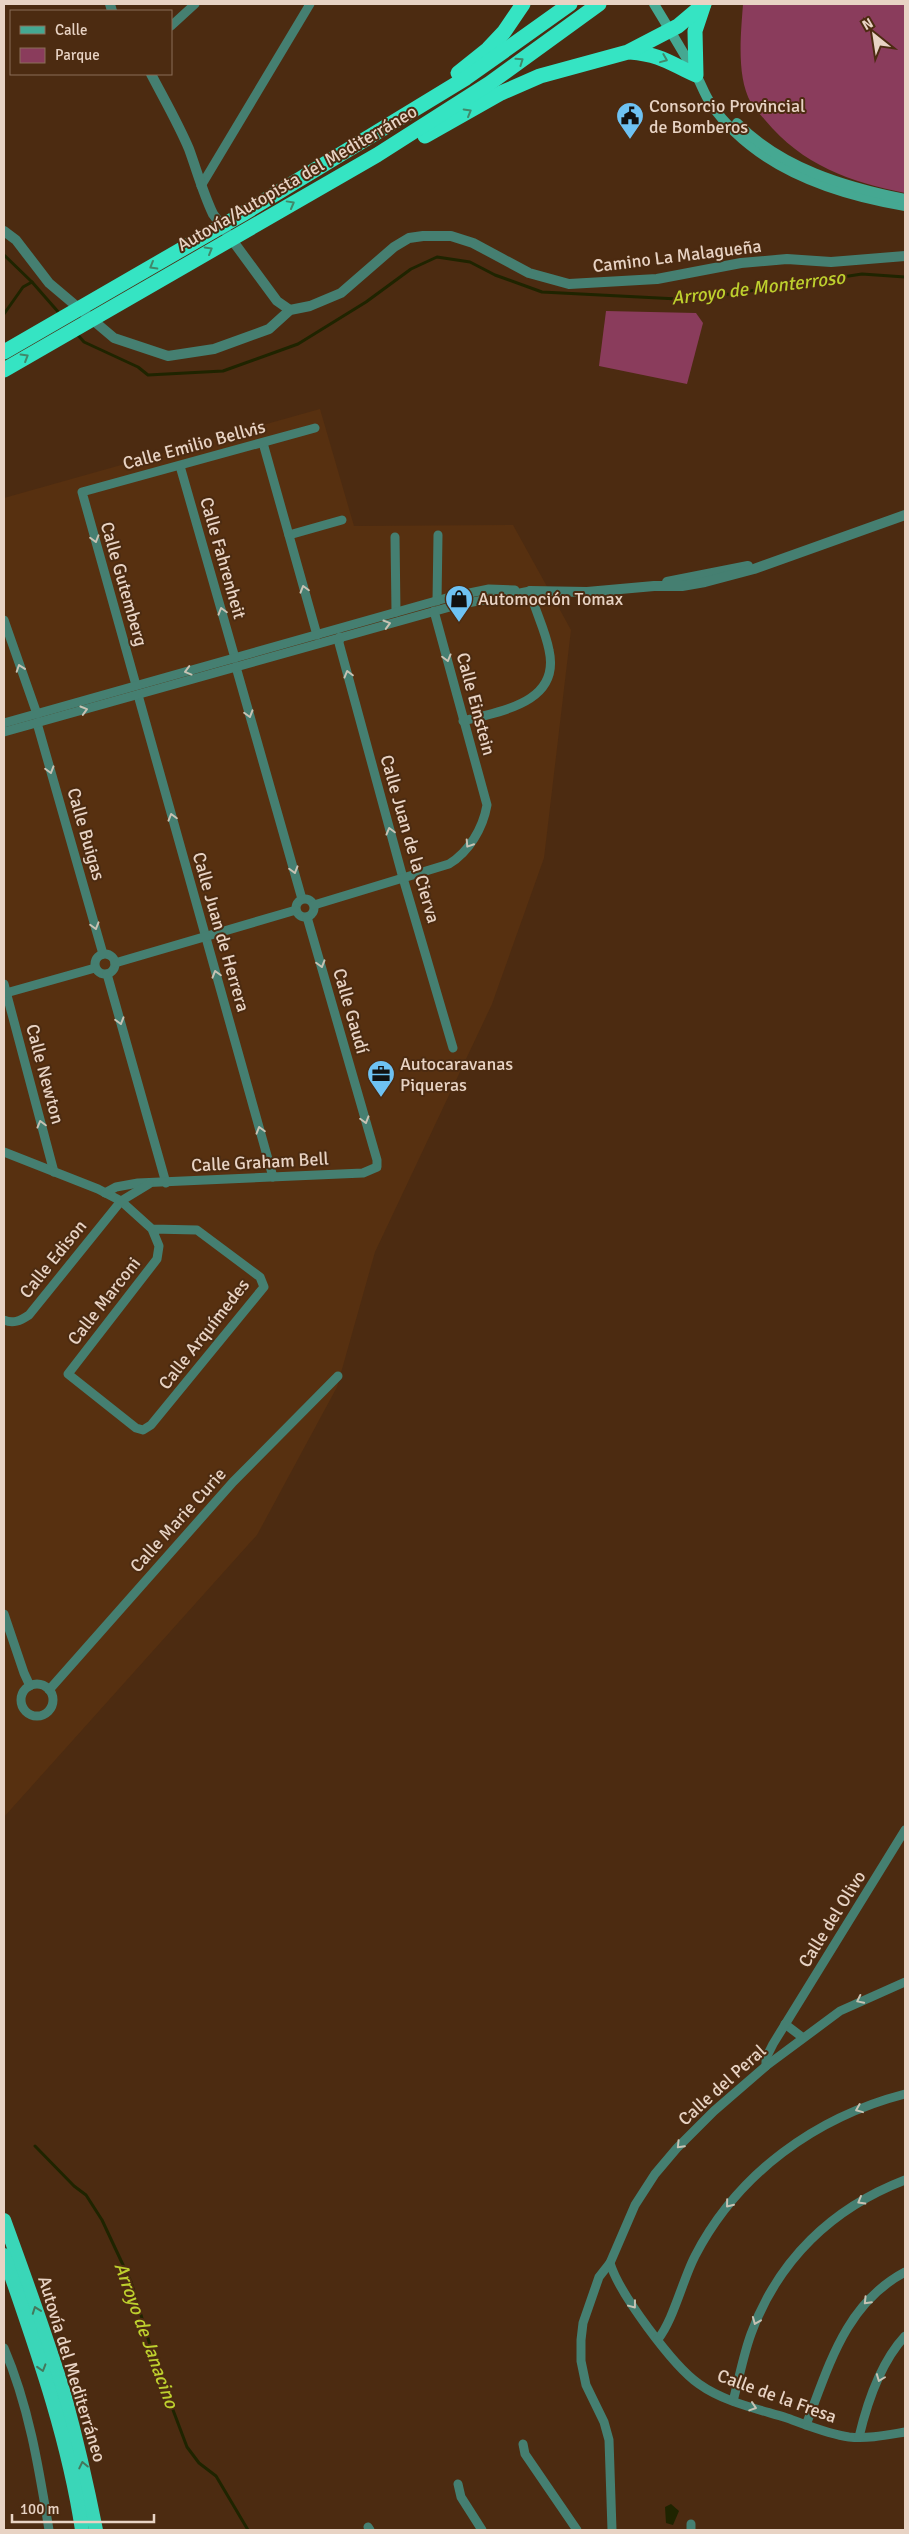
<svg xmlns="http://www.w3.org/2000/svg" width="909" height="2534" viewBox="0 0 909 2534" font-family="Signika,sans-serif">
<style>
.built{fill:#573010}
.green{fill:#8a3c5c}
.water{fill:#1f2400}
.lines{fill:none;stroke-linecap:round;stroke-linejoin:round}
.stream{stroke:#1f2400;stroke-width:3}
.minor{stroke:#457f71;stroke-width:9}
.tertiary{stroke:#457f71;stroke-width:10}
.secondary{stroke:#45a892;stroke-width:10}
.trunk{stroke:#3ad6b8;stroke-width:14}
.motorway{stroke:#35e4c3;stroke-width:15}
.oneway{stroke:#40886a}
.oneway2{stroke:#c7c2b3}
.oneway3{stroke:#44785c}
.labels{text-anchor:middle;stroke-width:4;stroke-linejoin:round;paint-order:stroke}
.poi-label{font-size:18px;fill:#e8d3c4;stroke:#4c2b11;text-anchor:start}
.street-label{font-size:18px;fill:#e8d3c4;stroke:#4c2b11}
.water-label{font-size:19px;font-style:italic;fill:#bed02e;stroke:#4c2b11}
</style>
<rect width="100%" height="100%" fill="#4c2b11"/>
<path class="built" d="M320 409 354 526 513 525 571 630 544 858 492 1004 375 1252 337 1387 257 1535 4 1817V498Z"/>
<g class="green">
<path d="M743 4H905V193C850 182 802 165 765 120 761 115 754 109 751 103 736 76 741 33 743 4Z"/>
<path d="M606 311 696 313 703 323 687 384 599 366Z"/>
</g>
<path class="water" d="M671 2504 679 2511 673 2525 666 2523 665 2507Z"/>
<g class="lines">
<g class="stream">
<path d="M4 255 32 282 60 314"/>
<path d="M4 314 23 287 32 282"/>
<path d="M77 334 84 342 138 367 148 375 223 371 298 344 366 302 411 269 437 257 470 262 495 275 542 292 678 299 730 294 862 274 905 277"/>
<path d="M35 2146 74 2186 86 2195 102 2220 131 2282 156 2365 187 2447 199 2463 216 2476 248 2530"/>
</g>
<g class="minor">
<path d="M171 26 195 4"/>
<path d="M201 186 310 4"/>
<path d="M263 443 317 635"/>
<path d="M180 466 235 658"/>
<path d="M289 535 342 520"/>
<path d="M395 537 396 612"/>
<path d="M437 601 438 535"/>
<path d="M4 620 37 714"/>
<path d="M340 637 339 643 403 878 453 1048"/>
<path d="M236 667 302 899"/>
<path d="M136 685 82 492 315 428"/>
<path d="M138 695 273 1177"/>
<path d="M463 721C501 711 561 703 549 650 545 629 535 611 530 591"/>
<path d="M4 723 450 597 489 589 515 590"/>
<path d="M37 723 103 954"/>
<path d="M4 732 457 605 530 591"/>
<circle cx="305" cy="908" r="9"/>
<path d="M314 905 449 864C469 852 483 828 487 805L434 611"/>
<circle cx="105" cy="964" r="10"/>
<path d="M115 963 296 910"/>
<path d="M107 974 166 1183"/>
<path d="M4 984 54 1172"/>
<path d="M6 993 95 968"/>
<path d="M4 1152 98 1189 121 1201 152 1229 159 1246 157 1259 68 1374 136 1428 143 1430 151 1425 264 1287 260 1277 197 1230 152 1229"/>
<path d="M105 1193 116 1187 138 1183 363 1173 377 1167V1160L307 917"/>
<path d="M4 1320C13 1324 20 1321 29 1315L121 1201 149 1184"/>
<path d="M4 1614 24 1673 30 1686"/>
<circle cx="37" cy="1700" r="16"/>
<path d="M49 1690 233 1482 338 1376"/>
<path d="M785 2024 802 2037"/>
<path d="M766 2066V2058L773 2044 905 1830"/>
<path d="M610 2263C619 2293 673 2366 699 2384 724 2402 758 2409 787 2418 807 2425 828 2434 849 2437 868 2439 887 2435 905 2432"/>
<path d="M658 2339C673 2321 683 2279 695 2256 738 2173 816 2117 905 2094"/>
<path d="M4 2348C29 2406 39 2469 49 2530"/>
<path d="M733 2401C739 2379 743 2356 751 2334 778 2260 832 2208 905 2180"/>
<path d="M806 2425C829 2366 845 2304 905 2272"/>
<path d="M859 2437C867 2403 881 2362 905 2336"/>
<path d="M523 2444 525 2454 577 2530"/>
<path d="M458 2484 461 2497 482 2530"/>
<path d="M691 2524V2530"/>
<path d="M368 2527 370 2530"/>
<path d="M612 2530 609 2440 604 2422 586 2385 581 2361V2340L583 2323 599 2277 610 2263 635 2205 655 2174 677 2148 714 2111 766 2066 840 2011 905 1982"/>
</g>
<g class="tertiary">
<path d="M110 4 112 11"/>
<path d="M151 74C164 99 178 123 189 149 197 171 203 193 213 214L277 301 290 310"/>
<path d="M4 231 16 240 49 283 114 338 168 356 214 349 269 329 290 310 310 306 341 293 394 247 409 238 423 236H451L473 243 529 273 569 284 657 279 741 263 787 259 831 262 905 256"/>
<path d="M667 582 748 566"/>
<path d="M530 591 587 592 654 586H682L705 582 754 569 905 515"/>
</g>
<g class="secondary">
<path d="M654 4C668 27 682 50 695 73 701 83 704 94 711 104 754 167 833 194 905 206"/>
<path d="M737 123C781 168 845 187 905 199"/>
</g>
<g class="trunk">
<path d="M4 2220C25 2278 47 2337 65 2397 77 2441 87 2485 96 2530"/>
<path d="M4 2255C35 2345 68 2436 82 2530"/>
</g>
<g class="motorway">
<path d="M630 52C663 55 669 63 696 75L695 31 704 4"/>
<path d="M458 73 488 49 504 32 523 4"/>
<path d="M425 136 501 93 540 76 628 52 678 26 704 4"/>
<path d="M4 352 241 215 466 78 570 4"/>
<path d="M4 370 377 155 490 83 599 4"/>
</g>
</g>
<defs><path id="oneway-chevron" d="M-2-3.5L2.5 0L-2 3.5" fill="none" stroke-width="1.6" stroke-linecap="round" stroke-linejoin="round" transform="scale(1.25)"/></defs>
<g class="oneway">
<use href="#oneway-chevron" transform="translate(664 59) rotate(22)"/>
<use href="#oneway-chevron" transform="translate(520 61) rotate(-35)"/>
<use href="#oneway-chevron" transform="translate(468 112) rotate(-30)"/>
<use href="#oneway-chevron" transform="translate(291 204) rotate(-29)"/>
<use href="#oneway-chevron" transform="translate(209 250) rotate(-30)"/>
<use href="#oneway-chevron" transform="translate(153 266) rotate(150)"/>
<use href="#oneway-chevron" transform="translate(25 357) rotate(-31)"/>
</g>
<g class="oneway2">
<use href="#oneway-chevron" transform="translate(95 539) rotate(74)"/>
<use href="#oneway-chevron" transform="translate(304 589) rotate(-106)"/>
<use href="#oneway-chevron" transform="translate(222 611) rotate(-106)"/>
<use href="#oneway-chevron" transform="translate(387 624) rotate(-16)"/>
<use href="#oneway-chevron" transform="translate(447 658) rotate(75)"/>
<use href="#oneway-chevron" transform="translate(20 668) rotate(-109)"/>
<use href="#oneway-chevron" transform="translate(188 671) rotate(165)"/>
<use href="#oneway-chevron" transform="translate(348 674) rotate(-105)"/>
<use href="#oneway-chevron" transform="translate(84 710) rotate(-16)"/>
<use href="#oneway-chevron" transform="translate(249 714) rotate(74)"/>
<use href="#oneway-chevron" transform="translate(50 770) rotate(74)"/>
<use href="#oneway-chevron" transform="translate(172 817) rotate(-106)"/>
<use href="#oneway-chevron" transform="translate(390 831) rotate(-105)"/>
<use href="#oneway-chevron" transform="translate(469 844) rotate(123)"/>
<use href="#oneway-chevron" transform="translate(294 870) rotate(74)"/>
<use href="#oneway-chevron" transform="translate(95 926) rotate(74)"/>
<use href="#oneway-chevron" transform="translate(321 964) rotate(74)"/>
<use href="#oneway-chevron" transform="translate(216 974) rotate(-106)"/>
<use href="#oneway-chevron" transform="translate(120 1021) rotate(74)"/>
<use href="#oneway-chevron" transform="translate(365 1120) rotate(74)"/>
<use href="#oneway-chevron" transform="translate(41 1124) rotate(-105)"/>
<use href="#oneway-chevron" transform="translate(260 1130) rotate(-106)"/>
<use href="#oneway-chevron" transform="translate(860 2000) rotate(154)"/>
<use href="#oneway-chevron" transform="translate(859 2109) rotate(158)"/>
<use href="#oneway-chevron" transform="translate(680 2145) rotate(134)"/>
<use href="#oneway-chevron" transform="translate(861 2201) rotate(150)"/>
<use href="#oneway-chevron" transform="translate(729 2204) rotate(129)"/>
<use href="#oneway-chevron" transform="translate(867 2301) rotate(134)"/>
<use href="#oneway-chevron" transform="translate(633 2305) rotate(53)"/>
<use href="#oneway-chevron" transform="translate(756 2321) rotate(112)"/>
<use href="#oneway-chevron" transform="translate(880 2378) rotate(111)"/>
<use href="#oneway-chevron" transform="translate(753 2407) rotate(18)"/>
</g>
<g class="oneway3">
<use href="#oneway-chevron" transform="translate(36 2310) rotate(-110)"/>
<use href="#oneway-chevron" transform="translate(42 2368) rotate(73)"/>
<use href="#oneway-chevron" transform="translate(83 2465) rotate(-102)"/>
</g>
<defs>
<symbol id="civic-pin" viewBox="-11 -11 22 30"><path d="M0 17L-7.5 6A9.5 9.5 0 1 1 7.5 6Z" fill="#6ec2f3" stroke="#4c2b11"/><path d="M-.6-6.5H3V-4.5H.6V-3L4-1V1h2V6H-6V1h2V-1L-.6-3ZM-1.2 2.5V6h2.4V2.5Z" fill="#111"/></symbol>
<symbol id="shop-pin" viewBox="-11 -11 22 30"><path d="M0 17L-7.5 6A9.5 9.5 0 1 1 7.5 6Z" fill="#6ec2f3" stroke="#4c2b11"/><path d="M-5-2.5h2.3a2.7 3.5 0 0 1 5.4 0H5L5.5 6h-11ZM-1.5-2.5h3a1.5 2.3 0 0 0-3 0Z" fill="#111"/></symbol>
<symbol id="office-pin" viewBox="-11 -11 22 30"><path d="M0 17L-7.5 6A9.5 9.5 0 1 1 7.5 6Z" fill="#6ec2f3" stroke="#4c2b11"/><path d="M-6-3h4V-5.5h4V-3h4V5H-6ZM-1-4.5V-3h2v-1.5ZM-6 0V1H6V0Z" fill="#111"/></symbol>
</defs>
<g fill-rule="evenodd">
<use href="#civic-pin" x="614" y="100" width="32" height="43"/>
<use href="#shop-pin" x="443" y="583" width="32" height="43"/>
<use href="#office-pin" x="365" y="1058" width="32" height="43"/>
</g>
<g class="labels">
<g class="poi-label">
<text x="649" y="112">Consorcio Provincial<tspan x="649" dy="21">de Bomberos</tspan></text>
<text x="478" y="605">Automoción Tomax</text>
<text x="400" y="1070">Autocaravanas<tspan x="400" dy="21">Piqueras</tspan></text>
</g>
<g class="street-label">
<text transform="translate(297 178) rotate(-30)" y="6">Autovía/Autopista del Mediterráneo</text>
<text transform="translate(677 256) rotate(-7)" y="6">Camino La Malagueña</text>
<text transform="translate(194 445) rotate(-15)" y="6">Calle Emilio Bellvis</text>
<text transform="translate(223 558) rotate(74)" y="6">Calle Fahrenheit</text>
<text transform="translate(124 584) rotate(74)" y="6">Calle Gutemberg</text>
<text transform="translate(476 704) rotate(75)" y="6">Calle Einstein</text>
<text transform="translate(86 834) rotate(74)" y="6">Calle Buigas</text>
<text transform="translate(410 839) rotate(74)" y="6">Calle Juan de la Cierva</text>
<text transform="translate(221 932) rotate(74)" y="6">Calle Juan de Herrera</text>
<text transform="translate(351 1011) rotate(74)" y="6">Calle Gaudí</text>
<text transform="translate(45 1074) rotate(75)" y="6">Calle Newton</text>
<text transform="translate(260 1162) rotate(-3)" y="6">Calle Graham Bell</text>
<text transform="translate(53 1259) rotate(-51)" y="6">Calle Edison</text>
<text transform="translate(104 1301) rotate(-52)" y="6">Calle Marconi</text>
<text transform="translate(204 1334) rotate(-52)" y="6">Calle Arquímedes</text>
<text transform="translate(178 1520) rotate(-48)" y="6">Calle Marie Curie</text>
<text transform="translate(832 1919) rotate(-58)" y="6">Calle del Olivo</text>
<text transform="translate(722 2085) rotate(-42)" y="6">Calle del Peral</text>
<text transform="translate(72 2369) rotate(73)" y="6">Autovía del Mediterráneo</text>
<text transform="translate(777 2396) rotate(20)" y="6">Calle de la Fresa</text>
</g>
<g class="water-label">
<text transform="translate(758 287) rotate(-7)" y="7">Arroyo de Monterroso</text>
<text transform="translate(147 2335) rotate(70)" y="7">Arroyo de Janacino</text>
</g>
</g>
<rect width="909" height="2534" fill="none" stroke="#e8d3c4" stroke-width="10"/>
<rect x="10" y="10" width="162" height="65" fill="#4c2b11" stroke="#8a6e59"/>
<rect x="20" y="26" width="25" height="8" fill="#45a892" stroke="#8a6e59"/>
<text x="55" y="35" font-size="15" fill="#e8d3c4">Calle</text>
<rect x="20" y="48" width="25" height="15" fill="#8a3c5c" stroke="#8a6e59"/>
<text x="55" y="60" font-size="15" fill="#e8d3c4">Parque</text>
<g transform="translate(874 35) rotate(330)" stroke="#4c2b11" stroke-width="4" paint-order="stroke">
<path d="M0-4L9 19L0 12L-9 19Z" fill="#e8d3c4"/>
<text y="-8" font-size="14" font-weight="bold" text-anchor="middle" fill="#e8d3c4">N</text>
</g>
<path d="M12 2514v8h142v-8" fill="none" stroke="#e8d3c4" stroke-width="2.5"/>
<text x="20" y="2514" font-size="15" fill="#e8d3c4" stroke="#4c2b11" stroke-width="4" paint-order="stroke">100 m</text>
</svg>
